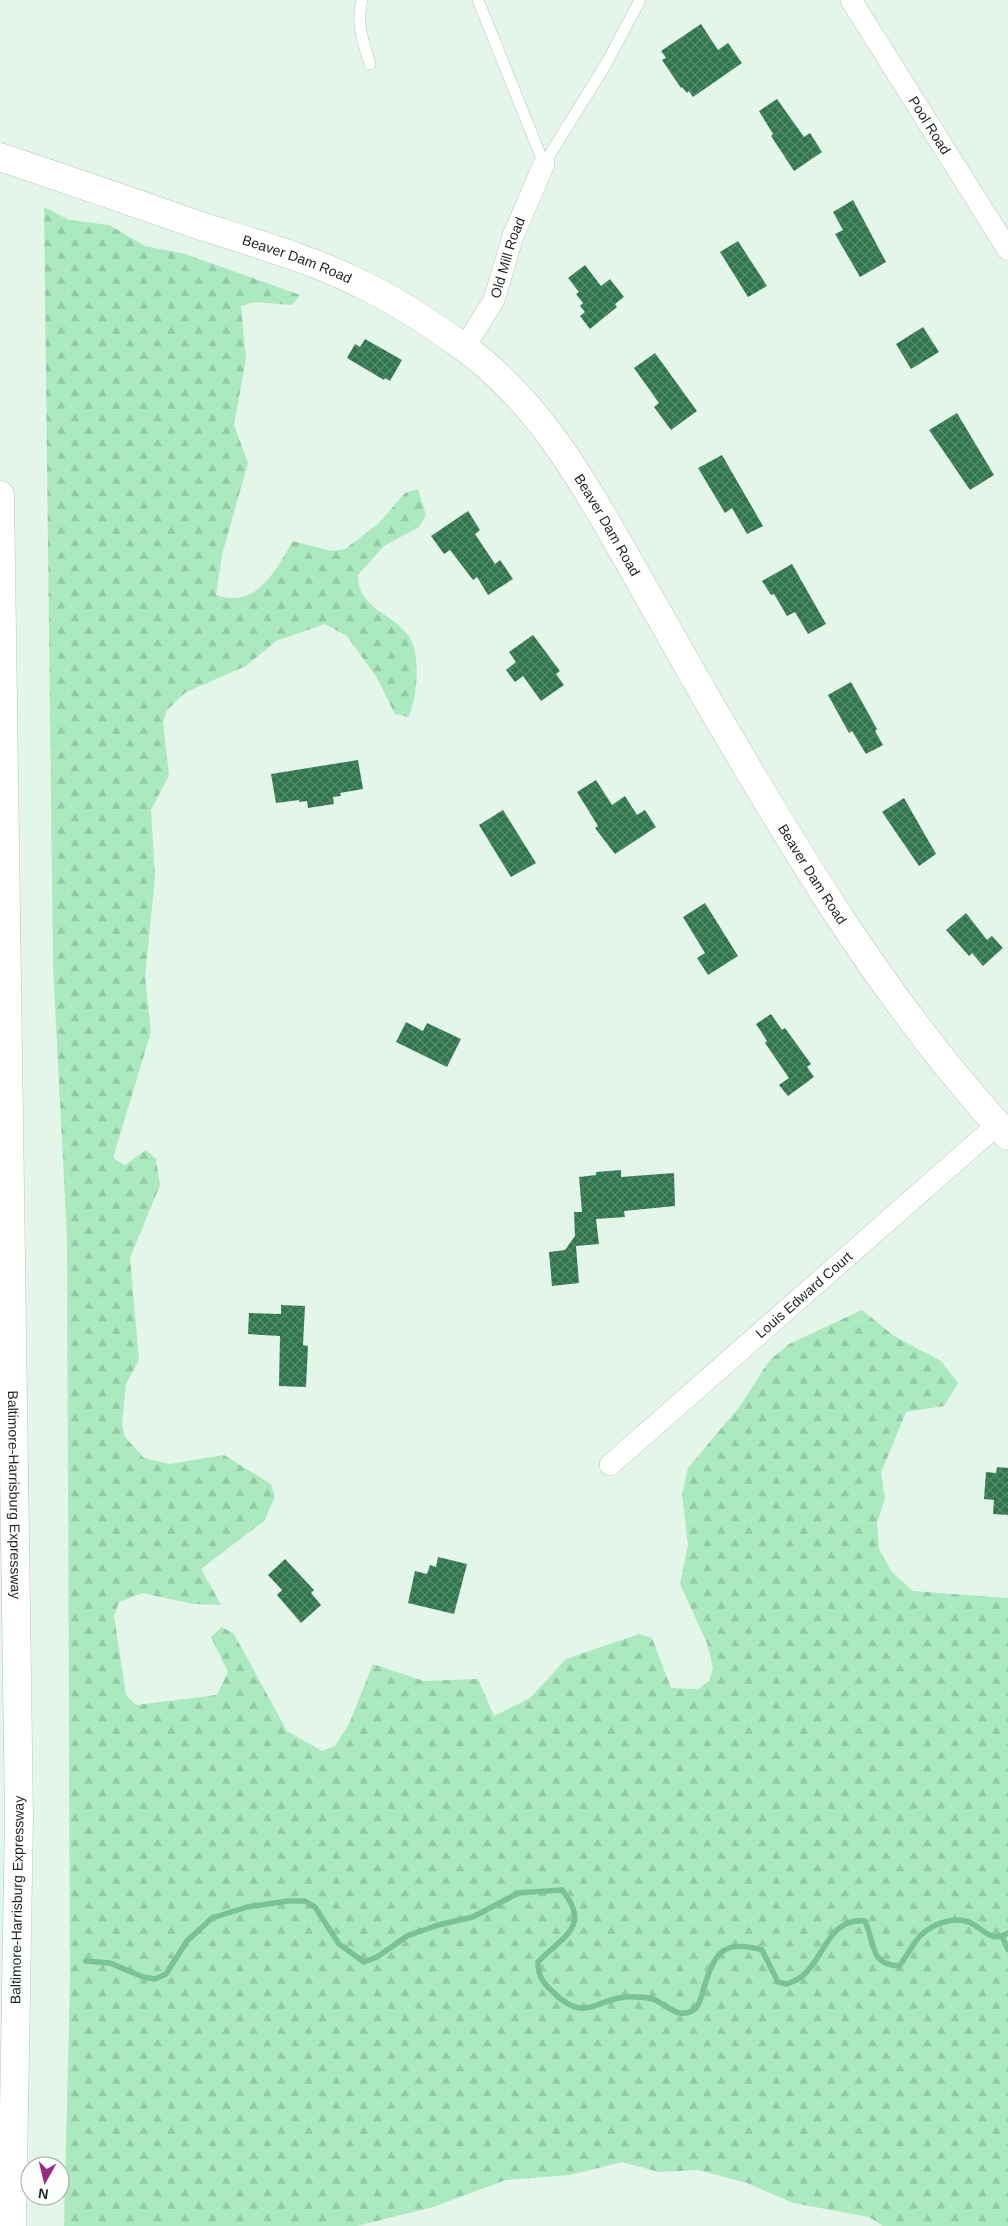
<svg xmlns="http://www.w3.org/2000/svg" width="1008" height="2226" viewBox="0 0 1008 2226" font-family="Helvetica,sans-serif">
<style>
.forest{fill:url(#forest-firs)}
.lines{fill:none;stroke-linecap:round;stroke-linejoin:round}
.stream{stroke:#79c292;stroke-width:5.5}
.building{fill:url(#building-cross-hatch)}
.lane-casing{stroke:#b5c6ba;stroke-width:12}
.street-casing{stroke:#b5c6ba;stroke-width:22}
.secondary-casing{stroke:#b5c6ba;stroke-width:29}
.highway-casing{stroke:#b5c6ba;stroke-width:29}
.lane{stroke:#fff;stroke-width:11}
.street{stroke:#fff;stroke-width:21}
.secondary{stroke:#fff;stroke-width:28}
.highway{stroke:#fff;stroke-width:28}
.labels{text-anchor:middle;stroke-width:5;stroke-linejoin:round;paint-order:stroke}
.street-label{font-size:14px;fill:#1f2520;stroke:#fbfefc}
</style>
<defs>
<pattern id="forest-firs" width="22" height="20" patternUnits="userSpaceOnUse" patternTransform="scale(1.25)"><rect width="22" height="20" fill="#abeabf"/><path d="M5 1l3.5 6h-7zM16 11l3.5 6h-7z" fill="#93c9a4"/></pattern>
<pattern id="building-cross-hatch" width="8" height="8" patternUnits="userSpaceOnUse" patternTransform="scale(1.25)"><rect width="8" height="8" fill="#2e774c"/><path d="M0 0l8 8M0 8l8-8" fill="none" stroke="#598c6e"/></pattern>
</defs>
<rect width="100%" height="100%" fill="#e4f5e9"/>
<path class="forest" d="M44 207 69 220 109 225 145 246 185 254 300 295 292 305 254 302 241 306 246 359 234 425 248 463 222 555 216 595C257 609 275 571 293 541L331 551 345 549 378 524 405 493 418 489 426 515 419 527 384 546 358 575C358 609 391 612 408 635 421 652 418 698 408 717L395 714 377 678 347 636 325 624 276 641 246 666 186 692 167 710 163 722 169 775 151 810 155 877 145 977 151 1032 113 1158 125 1165 146 1150 156 1159 160 1185 130 1258 139 1360 126 1384 122 1424 125 1437 144 1458 170 1464 224 1455 271 1484 275 1497 264 1521 201 1569 221 1605 193 1604 142 1593 119 1602 114 1616 126 1695 136 1705 217 1695 228 1672 211 1637 222 1627 234 1634 287 1731 322 1751 335 1746 349 1724 373 1664 424 1681 478 1679 494 1716 530 1698 566 1659 639 1634 652 1638 671 1688 698 1689 709 1681 713 1668 707 1643 680 1584 688 1545 682 1494 688 1468 740 1406 769 1361 789 1344 862 1310 894 1336 941 1361 958 1383 944 1406 906 1412 881 1473 885 1498 877 1523 879 1549 892 1572 913 1591 1008 1598V2226H883L869 2217 793 2203 747 2183 698 2170 659 2172 622 2162 570 2175 506 2180 430 2208 356 2226H64L70 1983 67 1238 53 966Z"/>
<g class="lines">
<g class="stream">
<path d="M1002 1936 1008 1950"/>
<path d="M86 1961 110 1963 143 1977 155 1979 166 1974 187 1941 212 1918 247 1907 288 1901H305L315 1907 339 1944 364 1962 377 1957 407 1936 438 1925 473 1917 518 1893 562 1890C592 1926 563 1936 538 1962 538 1975 542 1982 552 1991 588 2028 597 1993 638 1997 643 1997 649 1998 653 1999 665 2004 678 2019 692 2011 699 2007 701 1998 703 1991 714 1955 721 1938 762 1950L778 1982 787 1984C792 1982 797 1980 801 1977 825 1959 827 1918 865 1921 875 1942 869 1965 899 1966 907 1957 914 1941 921 1935 933 1924 955 1915 971 1923 984 1930 992 1943 1008 1933"/>
</g>
</g>
<g class="building">
<path d="M701 24 718 50 728 43 742 63 693 97 689 91 687 93 682 87 681 88 662 60 666 58 661 51Z"/>
<path d="M777 99 804 137 810 133 822 152 794 171 771 136 773 134 759 111Z"/>
<path d="M853 200 886 262 860 277 835 234 843 230 833 212Z"/>
<path d="M738 241 767 286 748 297 720 252Z"/>
<path d="M585 265 601 286 610 279 624 297 615 304 617 307 590 329 580 316 585 312 580 306 583 303 576 294 579 292 568 278Z"/>
<path d="M923 327 939 352 911 369 896 344Z"/>
<path d="M365 339 402 360 390 381 385 378 384 380 347 358 355 344 360 347Z"/>
<path d="M655 353 697 411 671 430 654 407 659 403 634 368Z"/>
<path d="M957 413 994 475 970 490 929 430Z"/>
<path d="M722 455 763 526 747 534 732 508 725 513 698 468Z"/>
<path d="M468 511 480 530 475 534 495 564 500 560 513 579 488 595 477 577 473 580 450 550 444 554 431 536Z"/>
<path d="M792 564 826 624 808 634 795 612 787 616 774 594 771 595 762 581Z"/>
<path d="M533 635 560 671 556 674 564 685 541 701 523 676 515 682 506 670 516 662 509 652Z"/>
<path d="M851 682 877 729 875 731 883 745 866 754 852 731 849 733 828 695Z"/>
<path d="M358 760 363 789 340 793 341 796 333 797 334 804 308 808 307 801 299 802V800L276 803 271 774Z"/>
<path d="M596 780 612 805 625 796 637 815 645 810 656 827 615 854 595 828 598 826 577 792Z"/>
<path d="M904 798 936 854 919 866 882 812Z"/>
<path d="M503 810 536 863 511 877 479 825Z"/>
<path d="M705 903 738 956 708 975 697 958 705 953 683 917Z"/>
<path d="M966 913 987 940 992 936 1003 948 983 966 972 953 969 956 946 930Z"/>
<path d="M771 1014 782 1030 785 1028 811 1064 807 1067 814 1077 788 1096 779 1085 789 1078 765 1043 767 1041 756 1024Z"/>
<path d="M406 1022 423 1031 427 1023 461 1039 447 1067 396 1042Z"/>
<path d="M621 1170V1177L674 1173 675 1206 624 1211 625 1217 596 1219 599 1244 576 1246 579 1283 552 1286 549 1252 565 1250 575 1236 574 1212H582L579 1177 596 1175V1172Z"/>
<path d="M281 1305 305 1306 303 1345 308 1346 306 1387 279 1386 280 1336 248 1334 249 1313 281 1314Z"/>
<path d="M997 1467 1008 1468V1515L993 1514 994 1500 984 1499 986 1472 996 1473Z"/>
<path d="M438 1557 467 1564 454 1614 408 1603 415 1571 427 1574 430 1565 436 1567Z"/>
<path d="M285 1559 314 1590 311 1593 321 1605 301 1623 277 1595 282 1590 268 1575Z"/>
</g>
<g class="lines">
<defs>
<g id="lane">
<path d="M362 0C356 23 363 42 370 64"/>
<path d="M478 0 544 164"/>
<path d="M544 164 606 64 640 0"/>
</g>
<g id="street">
<path id="s1" d="M851 0 1008 250"/>
<path id="s2" d="M464 348 494 300 513 236 544 164"/>
<path id="s3" d="M610 1465 997 1125"/>
</g>
<g id="secondary">
<path id="s4" d="M0 157C65 179 130 201 195 224 250 242 309 258 361 284 397 301 430 323 462 346 535 398 580 476 624 553 651 600 677 647 704 694 794 849 886 1004 1008 1136"/>
</g>
<g id="highway">
<path id="s5" d="M0 495 19 1817 12 2226"/>
</g>
</defs>
<use href="#lane" class="lane-casing"/>
<use href="#street" class="street-casing"/>
<use href="#secondary" class="secondary-casing"/>
<use href="#highway" class="highway-casing"/>
<use href="#lane" class="lane"/>
<use href="#street" class="street"/>
<use href="#secondary" class="secondary"/>
<use href="#highway" class="highway"/>
</g>
<g class="labels">
<g class="street-label">
<text dy="5" stroke="none"><textPath href="#s1" startOffset="148">Pool Road</textPath></text>
<text dy="5" stroke="none"><textPath href="#s2" startOffset="101">Old Mill Road</textPath></text>
<text dy="5" stroke="none"><textPath href="#s4" startOffset="314">Beaver Dam Road</textPath></text>
<text dy="5" stroke="none"><textPath href="#s4" startOffset="734">Beaver Dam Road</textPath></text>
<text dy="5" stroke="none"><textPath href="#s4" startOffset="1139">Beaver Dam Road</textPath></text>
<text dy="5" stroke="none"><textPath href="#s3" startOffset="258">Louis Edward Court</textPath></text>
<text dy="5" stroke="none"><textPath href="#s5" startOffset="1000">Baltimore-Harrisburg Expressway</textPath></text>
<text transform="translate(17 1900) rotate(-89)" y="5">Baltimore-Harrisburg Expressway</text>
</g>
</g>
<g transform="translate(45 2181) rotate(188)"><circle r="24" fill="#fbfefc" stroke="#a3a7a4"/>
<path d="M0-4L9 19L0 12L-9 19Z" fill="#982988"/>
<text y="-8" font-size="14" font-weight="bold" text-anchor="middle" fill="#1f2520">N</text>
</g>
</svg>
